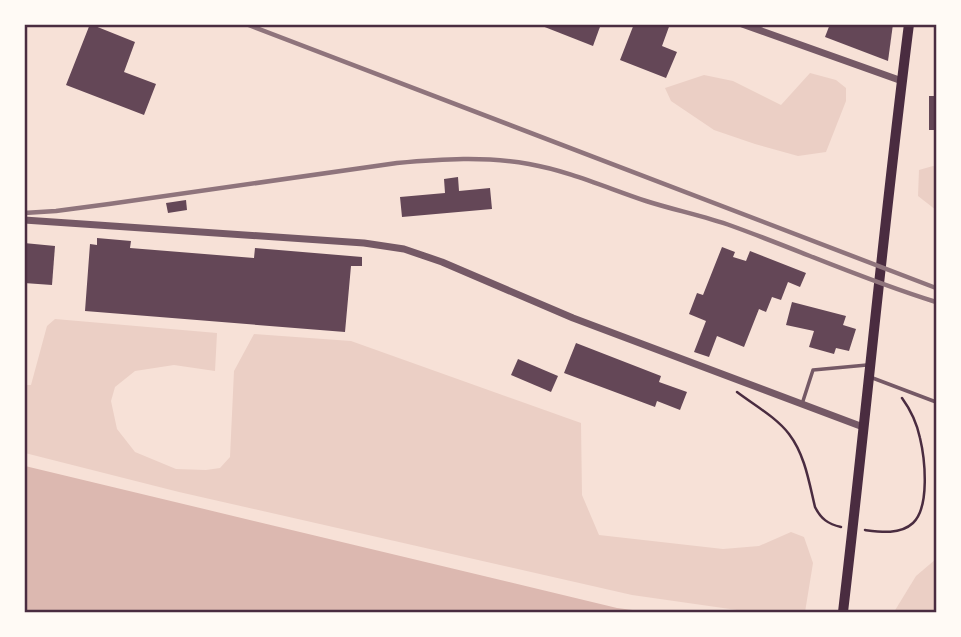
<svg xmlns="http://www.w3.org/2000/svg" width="961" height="637" viewBox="0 0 961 637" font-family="'IBM Plex Sans',sans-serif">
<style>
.green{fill:#ebcfc5}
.water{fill:#dcb8b0}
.building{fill:#644757}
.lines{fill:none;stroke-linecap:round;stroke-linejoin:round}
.path{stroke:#4a2c40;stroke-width:2.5}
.service{stroke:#755966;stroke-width:3.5}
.minor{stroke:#755966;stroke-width:7}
.secondary{stroke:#4a2c40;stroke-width:10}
.rail{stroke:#8f747c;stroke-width:4.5}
.neatline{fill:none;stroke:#4a2c40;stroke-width:2.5}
</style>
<rect width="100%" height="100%" fill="#f7e1d7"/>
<g class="green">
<path d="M810 73 836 80 846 88V101L826 152 798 156 755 144 714 130 671 101 665 88 704 75 733 81 781 105Z"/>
<path d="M933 166 936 167V210L918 196 919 170Z"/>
<path d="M55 319 217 333 215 371 174 365 135 371 115 387 111 401 117 429 135 452 176 469 206 470 220 468 230 457 234 371 254 334 351 341 581 423 582 495 599 535 723 549 759 546 791 532 804 537 813 563 805 612H751L632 595 179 492 25 453V385H31L47 326Z"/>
<path d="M936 559V612H894L916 576Z"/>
</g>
<path class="water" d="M25 466 617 608 648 612H25Z"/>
<g class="building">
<path d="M90 24 135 42 124 72 156 84 144 115 66 85Z"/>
<path d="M537 24H601L593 46Z"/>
<path d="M634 24H670L662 46 677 52 666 78 620 60Z"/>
<path d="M830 24H893L888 61 825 37Z"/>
<rect x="929" y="96" width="7" height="34"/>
<path d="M458 177 459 191 490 188 492 209 402 217 400 197 445 193 444 179Z"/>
<path d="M186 200 187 210 168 213 166 203Z"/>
<path d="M97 238 131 241 130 248 254 258 255 248 362 257V266H351L345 332 85 311 90 244 97 245Z"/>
<path d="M24 243 55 246 52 285 24 283Z"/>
<path d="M722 247 735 252 733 257 746 261 750 251 806 273 800 287 788 282 781 300 772 297 766 312 759 309 744 347 717 336 709 357 694 352 706 321 689 314 697 293 703 295Z"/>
<path d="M792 302 846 316 843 325 856 329 849 351 836 348 834 354 809 347 814 331 786 325Z"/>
<path d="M576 343 661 376 659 382 687 392 680 410 657 401 655 407 564 373Z"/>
<path d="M518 359 558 376 551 392 511 375Z"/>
</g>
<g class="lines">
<g class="path">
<path d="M737 392C754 405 776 417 789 434 805 455 809 482 815 507 821 519 828 524 841 527"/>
<path d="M865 530C880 532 900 535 913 523 930 507 925 459 920 438 917 424 910 409 902 398"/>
</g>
<g class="service">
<path d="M870 377 936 402"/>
<path d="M802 404 813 370 867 365"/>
</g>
<g class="minor">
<path d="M742 24 902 81"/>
<path d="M24 220 364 243 404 249 442 262 573 318 863 427"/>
</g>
<path class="secondary" d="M843 612C866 417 884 220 909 24"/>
<g class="rail">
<path d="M246 24 936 288"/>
<path d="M24 213 56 211 109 204 397 163C441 159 486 156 529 164 569 171 607 188 646 201 674 210 704 216 732 226 801 251 867 281 936 302"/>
</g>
</g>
<rect width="961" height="637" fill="none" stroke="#fffaf5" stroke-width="52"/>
<rect x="26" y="26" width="909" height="585" class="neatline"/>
</svg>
